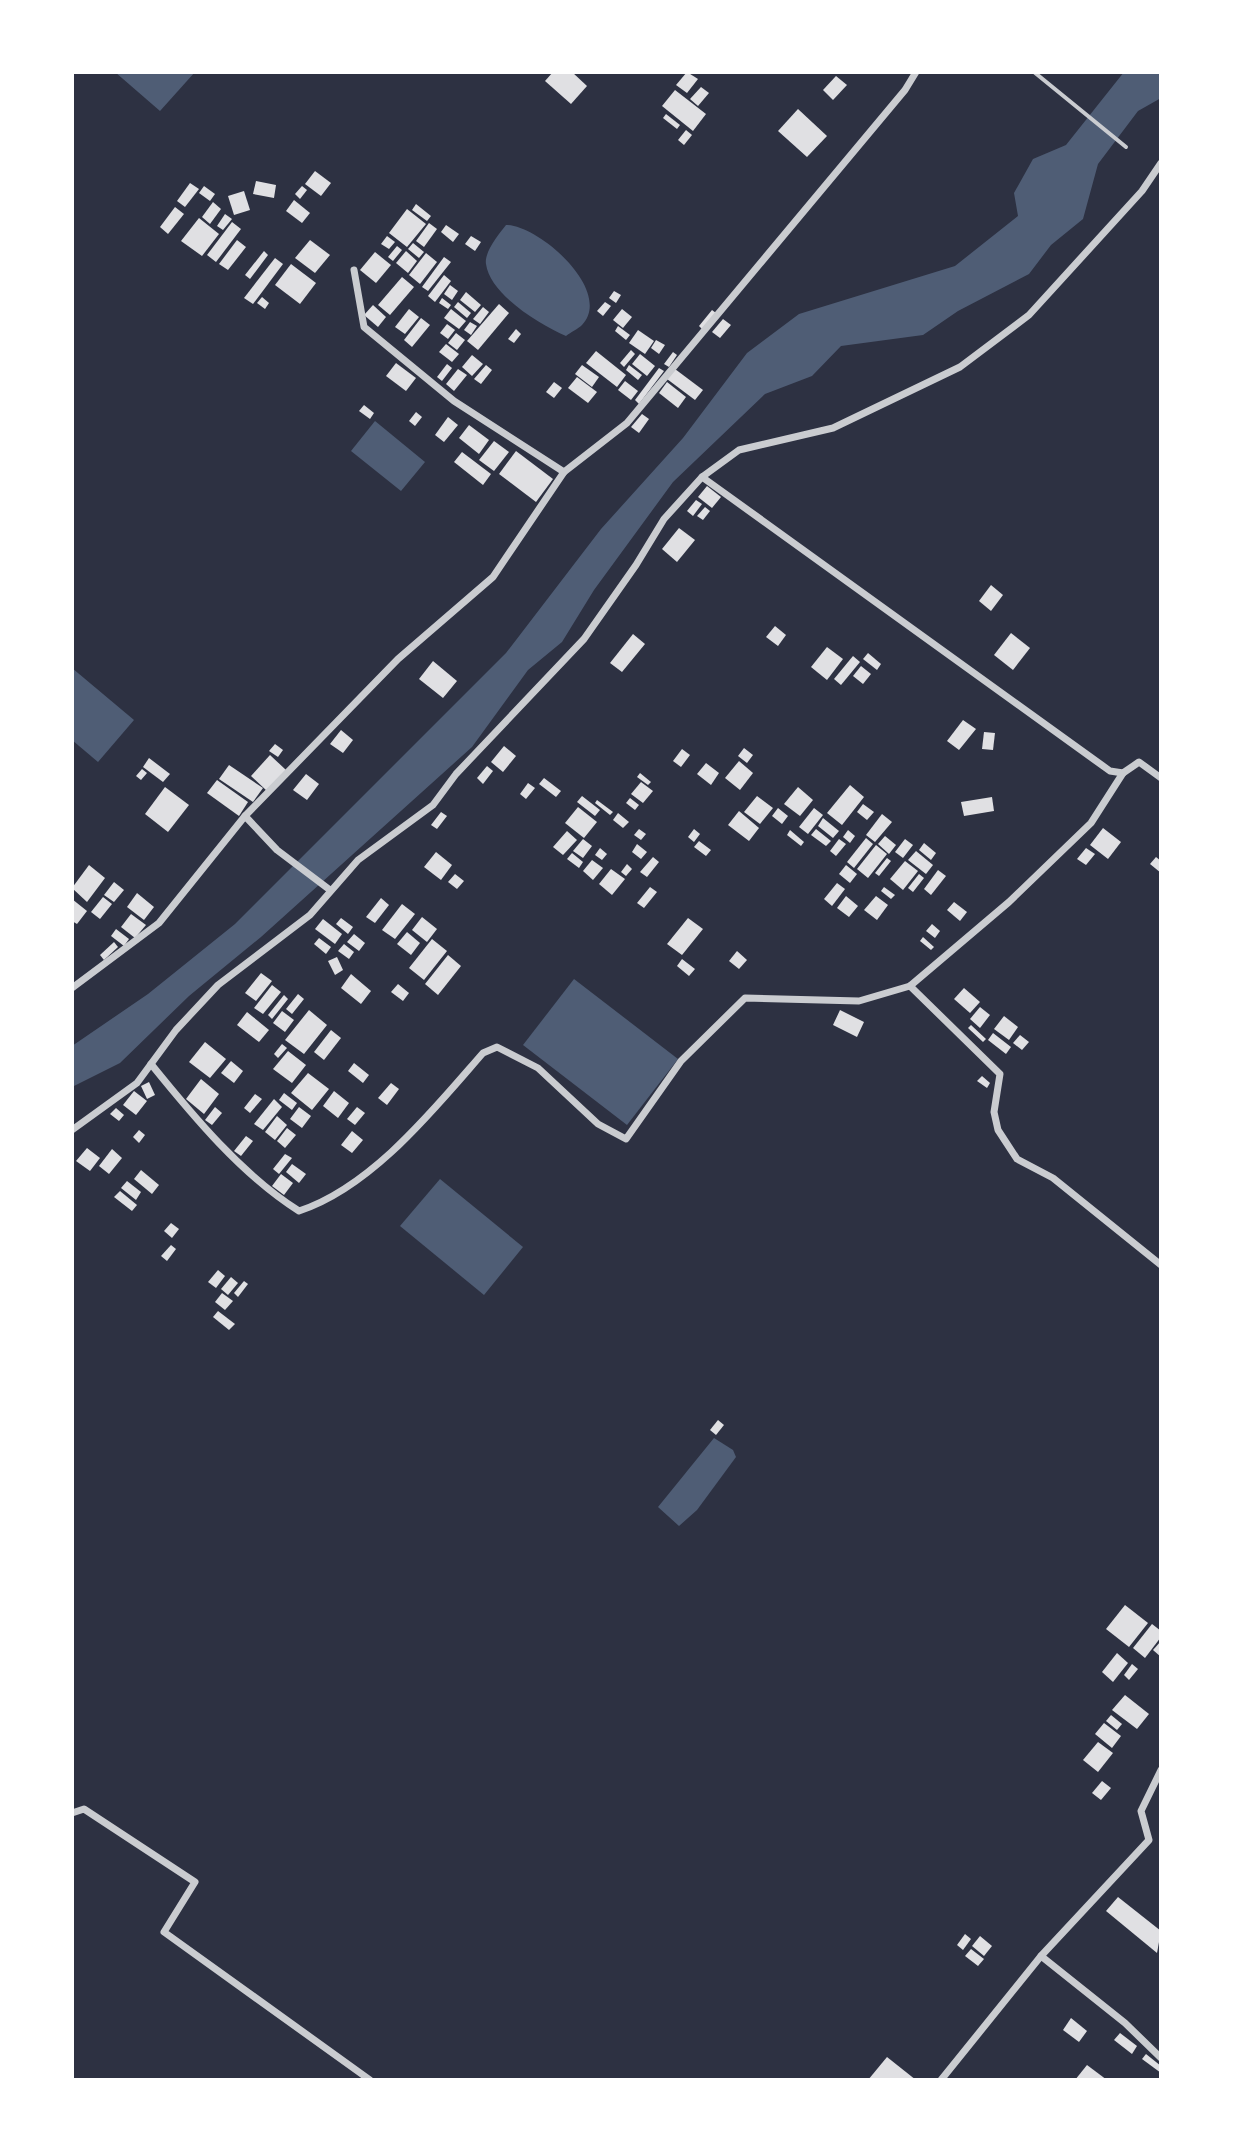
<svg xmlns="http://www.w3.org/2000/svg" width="1233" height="2152" viewBox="0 0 1233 2152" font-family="'Fira Sans',sans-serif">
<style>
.water{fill:#4f5d75}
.building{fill:#e0e0e3}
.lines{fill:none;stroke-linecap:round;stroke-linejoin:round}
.service{stroke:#caccd0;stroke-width:4}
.minor{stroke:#caccd0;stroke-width:7}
</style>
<rect width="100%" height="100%" fill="#2d3142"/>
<g class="water">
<path d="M115 72H195L160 111Z"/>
<path d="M1124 72H1161V98L1138 111 1098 164 1083 219 1051 245 1029 274 958 311 923 335 841 346 812 376 765 394 673 482 594 590 562 642 528 670 472 747 261 937 189 996 120 1063 72 1087V1046L148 994 235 924 506 653 601 529 683 438 747 353 799 314 955 266 1018 216 1014 193 1033 159 1066 145Z"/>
<path d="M506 225C539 225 614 291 582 325 578 329 571 332 566 336 541 325 490 295 486 264 484 252 499 234 506 225Z"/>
<path d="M375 421 425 462 401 491 351 451Z"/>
<path d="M72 668 134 720 98 762 72 740Z"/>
<path d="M574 979 678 1059 627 1125 523 1045Z"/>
<path d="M440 1179 523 1247 484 1295 400 1226Z"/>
<path d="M714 1438 733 1450 736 1457 697 1510 679 1526 658 1507Z"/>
</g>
<g class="building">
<path d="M553 72H572L587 86 571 104 545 81Z"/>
<path d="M687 72 698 79 687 93 676 85Z"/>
<path d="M836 76 847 85 833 100 823 90Z"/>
<path d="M701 87 709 93 698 106 690 99Z"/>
<path d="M675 90 706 114 693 131 662 106Z"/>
<path d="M798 109 827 136 807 157 778 131Z"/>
<path d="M666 114 680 125 677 129 663 118Z"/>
<path d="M686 130 692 135 684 145 678 140Z"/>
<path d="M315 171 331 183 321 196 305 184Z"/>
<path d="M256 181 276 185 274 198 253 194Z"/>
<path d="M190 183 199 189 185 207 177 201Z"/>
<path d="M204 186 215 194 210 201 199 193Z"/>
<path d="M302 186 307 190 300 199 295 194Z"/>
<path d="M244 191 250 210 234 215 228 196Z"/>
<path d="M294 200 310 213 302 223 286 211Z"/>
<path d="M213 202 221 209 210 224 202 217Z"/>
<path d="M416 204 431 216 427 221 412 210Z"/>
<path d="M175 207 184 214 168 234 160 227Z"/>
<path d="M407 209 426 224 407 247 389 233Z"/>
<path d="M225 214 232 219 223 230 217 226Z"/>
<path d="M199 218 219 234 202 256 181 241Z"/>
<path d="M232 222 241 229 216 262 207 255Z"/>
<path d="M429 223 437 229 424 247 416 241Z"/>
<path d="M446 225 459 234 453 242 441 232Z"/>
<path d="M387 236 395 242 389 249 381 244Z"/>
<path d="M471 236 481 242 475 251 465 244Z"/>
<path d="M237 240 246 247 228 270 219 264Z"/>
<path d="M310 240 330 255 315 273 295 258Z"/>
<path d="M413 243 424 252 419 258 408 249Z"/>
<path d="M397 246 402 250 393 261 388 257Z"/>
<path d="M264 251 268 255 250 279 245 275Z"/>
<path d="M406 251 417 261 408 273 396 263Z"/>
<path d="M375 252 391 265 376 283 360 270Z"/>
<path d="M426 253 437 262 420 284 409 275Z"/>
<path d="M444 257 451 262 428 291 422 287Z"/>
<path d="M275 258 283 264 253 304 244 298Z"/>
<path d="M291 264 316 283 300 304 275 285Z"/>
<path d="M444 275 451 281 435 302 428 296Z"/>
<path d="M402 277 414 287 390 315 378 305Z"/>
<path d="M450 285 458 291 452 300 444 294Z"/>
<path d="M614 291 621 295 616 303 609 298Z"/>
<path d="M466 292 481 305 475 312 460 300Z"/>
<path d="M262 297 269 303 265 309 257 303Z"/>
<path d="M442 298 451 305 448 309 439 303Z"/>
<path d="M458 302 471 313 467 318 454 307Z"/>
<path d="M605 302 611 306 603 316 597 311Z"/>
<path d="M499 304 509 313 478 350 467 341Z"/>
<path d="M373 305 386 317 378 327 364 315Z"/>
<path d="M483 307 489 312 480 324 473 319Z"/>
<path d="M409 309 419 317 405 334 395 327Z"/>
<path d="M451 309 466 321 459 329 444 318Z"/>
<path d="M622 309 632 317 623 328 613 320Z"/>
<path d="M712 310 716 313 703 330 699 326Z"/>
<path d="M421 318 430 325 412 347 404 340Z"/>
<path d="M723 319 731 325 720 338 712 332Z"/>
<path d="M470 322 477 326 471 335 464 330Z"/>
<path d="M447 324 455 330 448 339 440 333Z"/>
<path d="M618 326 630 335 626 340 615 331Z"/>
<path d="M516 329 521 334 514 343 508 339Z"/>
<path d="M638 330 654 341 645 354 629 343Z"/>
<path d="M456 333 465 340 457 350 448 343Z"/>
<path d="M656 340 665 345 659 354 651 348Z"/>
<path d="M446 344 459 354 452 362 439 352Z"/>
<path d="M631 350 635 354 624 367 620 363Z"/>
<path d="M596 351 626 375 617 387 586 363Z"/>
<path d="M673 352 677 355 669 367 664 364Z"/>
<path d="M640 354 655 366 647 376 632 364Z"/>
<path d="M472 355 483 364 472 376 462 367Z"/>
<path d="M396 363 416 378 406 391 386 376Z"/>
<path d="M447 364 452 368 442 381 437 377Z"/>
<path d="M486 365 492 370 481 384 474 379Z"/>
<path d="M582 365 599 377 592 387 575 374Z"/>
<path d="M629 365 642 375 638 380 626 370Z"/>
<path d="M659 368 664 371 639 404 635 400Z"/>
<path d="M458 369 467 375 454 391 446 384Z"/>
<path d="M675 369 703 390 695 400 667 379Z"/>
<path d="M577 377 597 392 588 403 568 388Z"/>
<path d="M625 381 638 391 631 400 618 390Z"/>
<path d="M554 382 562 388 554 398 546 392Z"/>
<path d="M667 382 686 397 678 408 659 393Z"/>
<path d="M364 405 374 413 370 419 359 411Z"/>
<path d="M416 412 422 417 415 426 409 421Z"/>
<path d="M642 414 649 419 639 433 631 427Z"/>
<path d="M448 417 458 425 444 442 435 435Z"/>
<path d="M469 425 489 440 479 454 459 438Z"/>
<path d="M494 441 509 452 494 471 479 460Z"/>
<path d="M516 451 553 479 536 502 499 474Z"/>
<path d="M462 452 491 474 483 485 454 462Z"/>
<path d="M707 486 721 497 712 508 698 497Z"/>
<path d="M696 500 702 504 693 516 687 511Z"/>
<path d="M705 507 710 511 703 520 697 516Z"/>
<path d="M679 528 695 540 677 562 662 549Z"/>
<path d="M991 585 1003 595 991 611 979 601Z"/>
<path d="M775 626 786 635 778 646 766 637Z"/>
<path d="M1011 633 1030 648 1013 670 994 655Z"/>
<path d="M633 634 645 644 622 672 610 663Z"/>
<path d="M827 647 843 659 827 680 811 667Z"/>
<path d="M868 653 881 664 877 670 863 659Z"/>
<path d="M853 656 860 662 841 685 834 679Z"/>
<path d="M433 661 457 681 443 698 419 679Z"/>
<path d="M861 666 871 674 863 684 853 676Z"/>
<path d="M963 720 976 729 959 750 947 741Z"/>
<path d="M341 730 353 740 343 753 330 744Z"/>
<path d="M984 732 995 733 993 750 982 749Z"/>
<path d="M275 744 283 750 278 757 269 751Z"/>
<path d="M504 746 516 756 503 772 491 762Z"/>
<path d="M744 748 753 755 747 763 738 756Z"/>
<path d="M682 749 690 755 681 767 673 761Z"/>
<path d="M270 755 286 770 267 791 251 776Z"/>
<path d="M149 758 170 774 163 782 143 767Z"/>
<path d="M739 761 753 773 740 790 725 778Z"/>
<path d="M706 763 719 773 711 785 697 774Z"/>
<path d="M229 765 263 788 253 802 219 779Z"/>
<path d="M487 766 493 771 483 784 477 778Z"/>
<path d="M142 769 147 773 141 780 136 776Z"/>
<path d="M640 773 651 782 648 785 637 777Z"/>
<path d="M306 774 319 784 307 800 293 790Z"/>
<path d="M544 778 561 791 556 797 539 784Z"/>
<path d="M217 780 248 802 239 816 207 793Z"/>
<path d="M641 782 653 791 643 803 631 794Z"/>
<path d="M528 783 535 788 526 799 520 794Z"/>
<path d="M850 785 864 797 842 825 827 813Z"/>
<path d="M165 787 189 805 168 832 145 814Z"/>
<path d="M798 787 813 800 800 816 784 804Z"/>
<path d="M582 796 600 810 595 816 577 802Z"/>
<path d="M757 796 773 808 760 824 744 812Z"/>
<path d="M992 797 994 811 964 816 961 802Z"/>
<path d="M630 798 639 805 635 810 626 803Z"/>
<path d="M597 800 613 812 610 815 595 803Z"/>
<path d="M863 804 874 812 867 820 857 812Z"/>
<path d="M578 807 597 822 584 838 565 823Z"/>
<path d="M778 808 788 816 782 824 772 816Z"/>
<path d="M814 808 823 815 808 834 799 827Z"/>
<path d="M739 811 759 828 749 841 728 825Z"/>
<path d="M441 812 447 816 437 829 431 825Z"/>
<path d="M618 813 629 822 623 828 613 820Z"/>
<path d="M882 814 892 822 875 842 866 835Z"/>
<path d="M823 818 839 831 833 838 818 826Z"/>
<path d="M1103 828 1121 842 1108 859 1090 845Z"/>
<path d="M639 829 646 834 641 840 634 835Z"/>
<path d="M694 829 700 834 694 842 688 837Z"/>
<path d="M816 829 831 841 826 846 811 835Z"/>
<path d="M790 830 804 842 801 846 787 835Z"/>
<path d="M848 830 855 836 850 843 843 837Z"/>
<path d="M567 831 577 840 563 855 553 847Z"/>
<path d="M885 836 896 845 889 854 878 844Z"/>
<path d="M866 838 873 844 854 868 847 862Z"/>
<path d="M583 839 592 846 583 858 573 851Z"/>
<path d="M839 839 846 844 836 856 830 851Z"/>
<path d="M905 839 913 845 903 858 895 852Z"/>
<path d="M699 841 711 850 706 856 694 847Z"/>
<path d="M924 843 936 853 931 860 919 850Z"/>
<path d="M637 844 647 852 641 859 632 852Z"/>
<path d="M876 845 887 854 868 878 857 869Z"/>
<path d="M600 848 607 854 602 860 595 855Z"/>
<path d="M1086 848 1095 854 1086 865 1077 859Z"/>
<path d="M916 851 933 865 926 874 908 860Z"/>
<path d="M436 852 452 865 441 880 424 867Z"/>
<path d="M572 853 583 862 579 868 567 859Z"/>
<path d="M653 857 659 862 647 877 640 872Z"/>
<path d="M1156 857 1161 861V873L1150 864Z"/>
<path d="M887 858 891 861 879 876 875 873Z"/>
<path d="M592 860 603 868 593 880 583 871Z"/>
<path d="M905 861 918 871 903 890 890 879Z"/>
<path d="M627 864 632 869 626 876 621 872Z"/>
<path d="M89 865 105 878 87 902 72 888Z"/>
<path d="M846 865 857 874 850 883 839 874Z"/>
<path d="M611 869 625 879 612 895 599 884Z"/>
<path d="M938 870 946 876 931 895 924 889Z"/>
<path d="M455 874 464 881 457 889 448 882Z"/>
<path d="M919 874 924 878 913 892 908 888Z"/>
<path d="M114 882 124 890 114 902 104 895Z"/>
<path d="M837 883 845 889 832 906 824 899Z"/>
<path d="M650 887 657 892 644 908 637 903Z"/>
<path d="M884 887 895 895 891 899 881 891Z"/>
<path d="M137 893 154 907 144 920 127 907Z"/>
<path d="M846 896 858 906 849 917 837 908Z"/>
<path d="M876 896 888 905 877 920 864 910Z"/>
<path d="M103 897 112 904 100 919 91 912Z"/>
<path d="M381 898 389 905 375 923 366 917Z"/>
<path d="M72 899 87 911 77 924 72 921Z"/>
<path d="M954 902 967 912 960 921 947 910Z"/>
<path d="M402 904 415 914 395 939 382 930Z"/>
<path d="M131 914 146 925 135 938 121 927Z"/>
<path d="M422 917 437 929 427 942 412 930Z"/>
<path d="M341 918 353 927 348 934 336 924Z"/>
<path d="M688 918 703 929 682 955 667 944Z"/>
<path d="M323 919 342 934 335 944 315 929Z"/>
<path d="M932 924 940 931 935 938 926 931Z"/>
<path d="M116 929 129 939 124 946 111 936Z"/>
<path d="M407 932 420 943 411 955 397 944Z"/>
<path d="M354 934 365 943 359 951 347 942Z"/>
<path d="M923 937 934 947 931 950 920 941Z"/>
<path d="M319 938 331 947 326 954 314 944Z"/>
<path d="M432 939 447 951 424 980 409 968Z"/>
<path d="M114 942 118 947 104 960 100 955Z"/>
<path d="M344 944 354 952 349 959 338 951Z"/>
<path d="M737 951 747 960 739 969 729 961Z"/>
<path d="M448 955 461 966 438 995 425 984Z"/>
<path d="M337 957 343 970 335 975 328 961Z"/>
<path d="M682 959 695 969 689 976 677 966Z"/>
<path d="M261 973 272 981 256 1001 245 993Z"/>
<path d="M351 974 371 991 361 1004 341 988Z"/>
<path d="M398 984 409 993 403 1001 391 992Z"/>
<path d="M272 985 281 992 263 1014 254 1008Z"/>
<path d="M964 988 980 1002 970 1013 954 999Z"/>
<path d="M298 994 304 999 292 1014 286 1009Z"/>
<path d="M284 995 288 999 272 1019 268 1015Z"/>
<path d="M980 1007 990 1015 980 1028 970 1019Z"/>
<path d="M309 1010 327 1025 304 1054 285 1040Z"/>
<path d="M840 1010 864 1022 857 1037 833 1025Z"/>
<path d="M282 1011 294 1020 285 1032 273 1023Z"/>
<path d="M247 1012 269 1030 259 1042 237 1025Z"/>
<path d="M1004 1016 1018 1027 1009 1040 994 1029Z"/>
<path d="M971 1025 986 1039 983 1042 968 1028Z"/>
<path d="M331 1030 341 1038 324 1060 314 1052Z"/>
<path d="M993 1033 1011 1047 1006 1054 988 1040Z"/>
<path d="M1020 1035 1029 1042 1022 1050 1013 1043Z"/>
<path d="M205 1042 226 1059 210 1078 189 1062Z"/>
<path d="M282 1044 287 1048 278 1058 274 1054Z"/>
<path d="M288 1051 306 1065 292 1083 273 1069Z"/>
<path d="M231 1061 243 1071 234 1083 221 1073Z"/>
<path d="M354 1063 369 1075 363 1083 348 1071Z"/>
<path d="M308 1073 329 1089 312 1110 291 1093Z"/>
<path d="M982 1076 990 1083 987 1088 977 1081Z"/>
<path d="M201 1079 219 1094 204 1114 186 1099Z"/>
<path d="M149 1082 155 1095 147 1099 141 1086Z"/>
<path d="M391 1083 399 1089 387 1105 378 1098Z"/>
<path d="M134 1091 147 1101 136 1115 123 1105Z"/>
<path d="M334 1091 349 1103 338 1118 323 1106Z"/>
<path d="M284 1093 297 1103 292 1110 279 1100Z"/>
<path d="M255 1094 262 1099 250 1113 244 1108Z"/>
<path d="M274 1099 282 1107 263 1130 254 1124Z"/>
<path d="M215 1107 222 1113 212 1125 205 1120Z"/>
<path d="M299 1107 311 1116 302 1128 290 1119Z"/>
<path d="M357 1107 365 1113 355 1125 347 1119Z"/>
<path d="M116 1108 124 1115 119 1121 110 1114Z"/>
<path d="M277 1116 287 1125 275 1140 265 1132Z"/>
<path d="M287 1128 296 1135 285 1148 277 1141Z"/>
<path d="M139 1130 145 1135 139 1143 133 1137Z"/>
<path d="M352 1131 363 1140 352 1153 341 1145Z"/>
<path d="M246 1136 253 1141 241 1156 234 1151Z"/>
<path d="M87 1148 100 1158 90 1171 76 1161Z"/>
<path d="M112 1149 122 1158 109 1174 99 1166Z"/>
<path d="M285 1154 292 1158 279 1174 273 1169Z"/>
<path d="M292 1164 306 1174 299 1183 286 1172Z"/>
<path d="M141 1170 159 1185 152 1194 134 1179Z"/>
<path d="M281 1174 293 1183 284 1195 272 1186Z"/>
<path d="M127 1181 141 1192 136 1200 121 1188Z"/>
<path d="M120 1191 137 1205 132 1211 114 1197Z"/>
<path d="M171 1223 179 1229 172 1238 164 1231Z"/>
<path d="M171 1245 176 1249 167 1261 161 1256Z"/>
<path d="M218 1270 225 1276 216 1288 208 1282Z"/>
<path d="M231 1277 238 1283 228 1295 221 1289Z"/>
<path d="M244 1281 248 1284 238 1297 234 1293Z"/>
<path d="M222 1293 233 1301 225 1310 215 1302Z"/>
<path d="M218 1311 235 1324 229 1330 213 1317Z"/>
<path d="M718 1420 724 1425 716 1435 710 1430Z"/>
<path d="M1125 1605 1148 1623 1129 1647 1106 1629Z"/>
<path d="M1152 1624 1161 1631V1637L1145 1658 1133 1648Z"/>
<path d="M1161 1641V1657L1153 1650Z"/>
<path d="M1117 1653 1128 1663 1113 1682 1102 1672Z"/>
<path d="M1132 1664 1138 1669 1129 1680 1124 1675Z"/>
<path d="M1125 1695 1149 1714 1137 1729 1112 1710Z"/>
<path d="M1111 1715 1122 1724 1117 1730 1106 1721Z"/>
<path d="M1104 1723 1121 1736 1112 1748 1095 1734Z"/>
<path d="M1098 1742 1113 1753 1098 1772 1083 1760Z"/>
<path d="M1102 1781 1111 1788 1101 1800 1092 1793Z"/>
<path d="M1118 1897 1161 1931 1157 1953 1106 1911Z"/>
<path d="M965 1934 971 1939 963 1950 957 1945Z"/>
<path d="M980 1936 992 1946 984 1956 972 1946Z"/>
<path d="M971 1949 984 1959 978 1966 965 1956Z"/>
<path d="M1071 2018 1087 2031 1079 2042 1063 2030Z"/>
<path d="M1120 2033 1137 2046 1132 2054 1114 2040Z"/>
<path d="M1146 2054 1161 2066V2073L1142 2059Z"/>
<path d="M887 2057 916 2080H868Z"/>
<path d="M1087 2065 1107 2080H1075Z"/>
</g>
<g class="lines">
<path class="service" d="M1034 72 1126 147"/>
<g class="minor">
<path d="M354 270 364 327 454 401 564 472"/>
<path d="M702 477 1110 771 1123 773 1139 762 1161 778"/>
<path d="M245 816 277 850 330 890"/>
<path d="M910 986 1000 1074 994 1112 998 1130 1017 1159 1053 1178 1161 1265"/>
<path d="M72 988 159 923 245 816 398 659 493 577 564 472 627 423 905 90 916 72"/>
<path d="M151 1064C193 1116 242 1175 299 1211 372 1187 434 1109 483 1053L497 1047 538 1068 598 1124 626 1139 681 1061 745 998 859 1001 910 986 1009 902 1091 823 1123 773"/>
<path d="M72 1130 137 1083 176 1030 218 985 310 915 358 860 433 805 456 774 584 639 636 565 664 519 702 477 739 450 833 428 960 367 1029 315 1142 191 1161 163"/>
<path d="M72 1813 84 1809 195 1882 164 1932 370 2080"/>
<path d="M1041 1956 1125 2023 1161 2058"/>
<path d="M941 2080 1041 1956 1149 1840 1141 1811 1161 1770"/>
</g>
</g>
<rect width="1233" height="2152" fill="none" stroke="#ffffff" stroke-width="148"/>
</svg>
